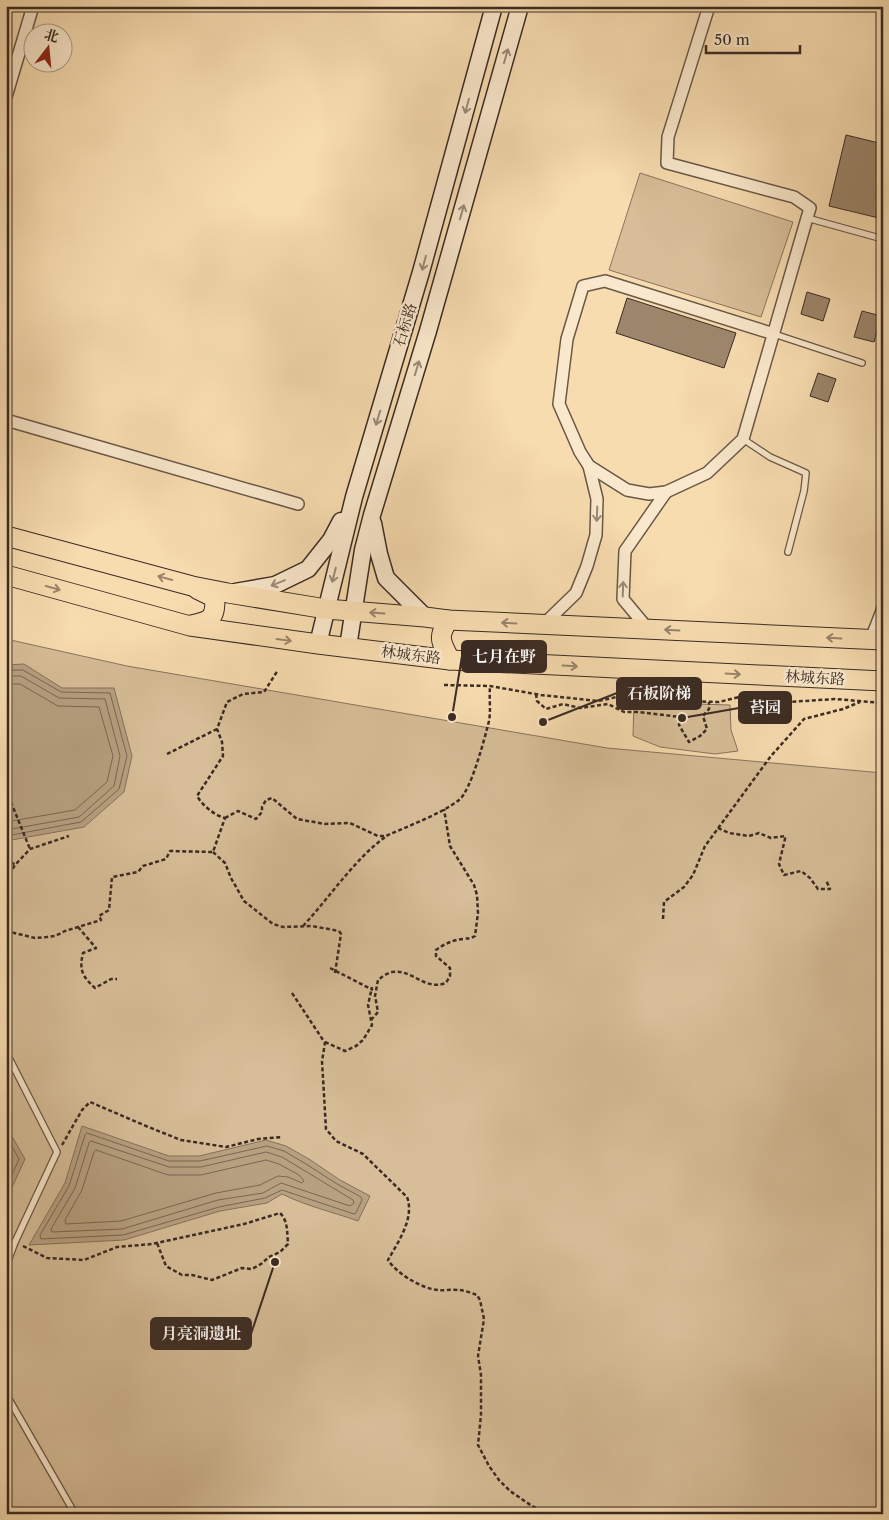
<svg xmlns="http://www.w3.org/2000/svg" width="889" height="1520" viewBox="0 0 889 1520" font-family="'Libre Caslon Text','Noto Serif SC',serif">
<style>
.green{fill:#d7be98;stroke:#89745e}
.water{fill:#b7a080;stroke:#85715b}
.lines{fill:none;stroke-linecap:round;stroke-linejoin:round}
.shore{stroke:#796652;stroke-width:1}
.building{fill:#9d876c;stroke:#3b2b23}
.lane-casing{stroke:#6a5746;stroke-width:8}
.street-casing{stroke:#6a5746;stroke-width:14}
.secondary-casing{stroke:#3b2b23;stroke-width:19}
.primary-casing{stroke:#3b2b23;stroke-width:21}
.path{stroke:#3b2b23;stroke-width:2.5;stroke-dasharray:4 2.5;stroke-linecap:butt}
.lane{stroke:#fae8cc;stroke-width:5.5}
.street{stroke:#fae8cc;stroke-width:11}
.secondary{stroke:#fae8cc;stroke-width:16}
.primary{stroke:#f7dcb0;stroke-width:19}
.oneway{stroke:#9a8a78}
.oneway2{stroke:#99846a}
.labels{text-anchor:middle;stroke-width:5;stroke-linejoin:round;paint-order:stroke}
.street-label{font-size:15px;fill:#3b2b23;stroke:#fae8cc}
.leader{fill:none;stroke:#3b2b23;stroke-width:2}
.callout-dot{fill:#3b2b23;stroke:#fae8cc;stroke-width:2}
.callout{fill:#3b2b23;stroke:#3b2b23;stroke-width:2}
.callout-label{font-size:16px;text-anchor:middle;font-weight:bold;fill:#fff}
</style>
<rect width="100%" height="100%" fill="#f7dcb0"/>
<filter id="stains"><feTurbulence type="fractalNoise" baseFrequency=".004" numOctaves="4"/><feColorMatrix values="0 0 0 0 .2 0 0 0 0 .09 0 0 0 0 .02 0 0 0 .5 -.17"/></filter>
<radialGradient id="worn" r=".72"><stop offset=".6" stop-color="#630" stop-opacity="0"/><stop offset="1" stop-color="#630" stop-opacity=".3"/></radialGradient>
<g class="green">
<path d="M640 173 793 222 761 317 609 270Z"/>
<path d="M6 639 127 666 607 748 883 773V1514H6Z"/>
<path d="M634 702 730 705 731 730 738 751 715 754 660 747 633 736Z"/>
</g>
<g class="water">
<path d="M24 664 62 688H114L132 756 124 792 84 827 6 841V665Z"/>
<path d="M6 1126 25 1159 9 1194 6 1195Z"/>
<path d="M82 1126 169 1156H199L266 1140 286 1146 309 1159 340 1180 370 1196 358 1221C333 1212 306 1206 282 1194L267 1203 220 1211 124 1240 29 1245 65 1183Z"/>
</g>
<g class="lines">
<g class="shore">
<path d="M6 670H23L61 692 110 693 127 756 119 789 81 822 6 836"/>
<path d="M6 676H21L59 698 105 699 120 756 114 786 79 817 6 830"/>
<path d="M6 684H20L58 706 99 707 113 756 107 782 75 810 6 822"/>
<path d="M87 1133 169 1161H200L267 1146 284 1151 306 1164 337 1184 361 1197 362 1200 356 1213 354 1214 282 1190 265 1198 219 1207 123 1235 41 1239 40 1235 69 1186 85 1135Z"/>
<path d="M6 1136 19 1159 6 1188"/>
<path d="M91 1141 169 1167H201L266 1152 282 1157 353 1200 354 1203 350 1206 281 1183 263 1193 218 1200 122 1229 52 1232 51 1229 75 1188 89 1143Z"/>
<path d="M96 1150 168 1175H201L266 1160 279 1164 299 1175 304 1181 302 1183 288 1177 278 1176 260 1185 216 1193 121 1221 66 1224 65 1220 82 1190 94 1152Z"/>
</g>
</g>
<g class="building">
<path d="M846 135 883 144V219L829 206Z"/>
<path d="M807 292 830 299 823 321 801 314Z"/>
<path d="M627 298 736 333 724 368 616 333Z"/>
<path d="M862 311 881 316 874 342 854 337Z"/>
<path d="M818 373 836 379 828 402 810 396Z"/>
</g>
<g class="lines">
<defs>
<g id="lane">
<path d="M807 218 883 239"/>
<path d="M774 334 862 363"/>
<path d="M743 439 770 457 806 473 804 491 788 552"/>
<path d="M6 1052 57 1152 15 1242 6 1266"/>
<path d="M6 1394 75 1514"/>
</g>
<g id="street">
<path d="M709 6 668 137 667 163 794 197 810 208 807 218 743 439 707 473 666 492 649 494 627 490 589 466 580 452 559 404 567 339 583 286 605 281 774 334"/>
<path d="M6 97 33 6"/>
<path d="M6 420 298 504"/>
<path d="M543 625 576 593 587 566 596 535 597 499 589 466"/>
<path d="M648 629 623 599 625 551 666 492"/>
<path d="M871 639 883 608"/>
</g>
<g id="secondary">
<path d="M373 523 379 554 386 578 425 617"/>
<path d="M235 592 275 585 308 569 331 540 341 521"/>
<path d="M318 644 354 497 421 272 494 6"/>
<path d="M348 647 363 550 372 515 428 331 520 6"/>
</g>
<g id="primary">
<path d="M6 536 192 586 228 593 326 609 425 617 448 620 883 640"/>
<path d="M6 575 190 626 318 644 450 660 883 681"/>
<path d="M448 620C437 639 441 641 450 660"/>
<path d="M191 625C211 621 215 619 215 598L197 589"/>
</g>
</defs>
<use href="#lane" class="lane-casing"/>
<use href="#street" class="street-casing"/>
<use href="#secondary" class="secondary-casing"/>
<use href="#primary" class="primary-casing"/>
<g class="path">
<path d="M444 685 490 686 541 695 598 701 617 697 637 700 719 702 739 697 789 702 835 699 883 703"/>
<path d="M536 694 537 701 546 709 563 704 580 708 608 704 624 712H638L680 717 679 725 689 742 700 736 707 729 703 716 709 709V702"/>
<path d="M167 754 217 729"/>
<path d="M6 790 30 849"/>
<path d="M225 818 238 811 256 819 262 812V807L266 800 272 798 297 819 325 824 350 823 378 836H386C408 826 441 814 459 800 471 791 485 737 489 721 491 711 489 698 490 687"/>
<path d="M718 828 729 833 749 836 759 833 771 838 785 836V839L779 864 784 875 801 871 810 878 818 889H830L826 880"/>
<path d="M213 852 225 863 231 878 244 901 273 924 283 927 312 926 339 931"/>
<path d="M6 858 15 865"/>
<path d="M6 880 15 865 30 849 69 836"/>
<path d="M663 919 664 902 684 887 693 875 705 846 771 756 804 719 843 709 860 702"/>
<path d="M303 926C330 897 353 861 385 837"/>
<path d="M78 927 96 948 83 953C79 970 82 976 95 988L111 979H117"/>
<path d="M6 931 35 938 47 937 55 936 65 931 101 920 99 916 109 910 112 877 138 872 143 866 166 859 170 851 213 852 225 818C214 815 203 806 197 796L223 756 222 742 217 729 227 702 243 694 264 692 278 670"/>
<path d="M330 968 373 990"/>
<path d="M335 973 341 934 339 931"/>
<path d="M292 993 325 1043 322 1061 326 1129 336 1141 363 1154 407 1197C415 1218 398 1242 388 1260 396 1273 422 1289 438 1290 444 1291 451 1289 458 1290 464 1290 471 1293 477 1295L480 1300 484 1319 478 1356 481 1375V1415L478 1445 489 1466 499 1480 510 1491 532 1506 549 1514"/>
<path d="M371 1020 378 1012 375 996 378 980C382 977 387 973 392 972 413 969 424 991 446 983L450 976V968L436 956V950C444 944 453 940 463 939 468 938 470 939 475 936L478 913 477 895 474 885 450 846 444 809"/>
<path d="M325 1042 345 1051 356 1046 363 1040 372 1025 368 1005 372 987"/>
<path d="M62 1145 82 1110 90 1102 146 1126 181 1140 226 1147 258 1139 282 1137"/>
<path d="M23 1246 47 1258 84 1260 117 1247 152 1244 244 1224 280 1213C288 1221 287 1232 288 1244L280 1252 269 1257 261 1264 252 1269 242 1268 212 1280 192 1275H182L166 1266 157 1243"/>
</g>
<use href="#lane" class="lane"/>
<use href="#street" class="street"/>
<use href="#secondary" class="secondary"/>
<use href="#primary" class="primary"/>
</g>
<defs><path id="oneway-shaft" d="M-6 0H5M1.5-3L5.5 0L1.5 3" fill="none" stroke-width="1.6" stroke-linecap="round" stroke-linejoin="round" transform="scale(1.25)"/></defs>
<g class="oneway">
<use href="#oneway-shaft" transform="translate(506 56) rotate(-74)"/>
<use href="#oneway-shaft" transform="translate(467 106) rotate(105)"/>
<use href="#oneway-shaft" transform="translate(462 212) rotate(-74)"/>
<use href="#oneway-shaft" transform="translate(424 263) rotate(105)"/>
<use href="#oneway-shaft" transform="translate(417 368) rotate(-73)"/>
<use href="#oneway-shaft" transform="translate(378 418) rotate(107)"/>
<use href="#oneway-shaft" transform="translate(597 514) rotate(92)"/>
<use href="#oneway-shaft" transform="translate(334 575) rotate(104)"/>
<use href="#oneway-shaft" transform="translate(278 583) rotate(158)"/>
<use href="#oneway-shaft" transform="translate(623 589) rotate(-88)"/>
</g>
<g class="oneway2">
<use href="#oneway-shaft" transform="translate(165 578) rotate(-165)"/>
<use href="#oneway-shaft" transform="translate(53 588) rotate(15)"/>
<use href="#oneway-shaft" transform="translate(377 613) rotate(-176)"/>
<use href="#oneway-shaft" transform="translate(509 623) rotate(-177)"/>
<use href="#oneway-shaft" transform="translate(672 630) rotate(-177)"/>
<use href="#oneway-shaft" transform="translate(834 638) rotate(-177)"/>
<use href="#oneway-shaft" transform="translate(284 640) rotate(8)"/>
<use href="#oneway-shaft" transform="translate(570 666) rotate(3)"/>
<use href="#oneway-shaft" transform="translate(733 674) rotate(3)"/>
</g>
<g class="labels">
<g class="street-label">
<text transform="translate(405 325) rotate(-73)" y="5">石标路</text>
<text transform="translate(411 655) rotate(7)" y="5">林城东路</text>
<text transform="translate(815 678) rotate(3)" y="5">林城东路</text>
</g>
</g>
<path class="leader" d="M452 717L462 656M543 722L617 693M682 718L739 708M275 1262L251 1334"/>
<g class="callout-dot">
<circle cx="452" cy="717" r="5"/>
<circle cx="543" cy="722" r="5"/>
<circle cx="682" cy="718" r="5"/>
<circle cx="275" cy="1262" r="5"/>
</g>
<g class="callout">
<rect x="462" y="641" width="84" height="31" rx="5"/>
<rect x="617" y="678" width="84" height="31" rx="5"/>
<rect x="739" y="692" width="52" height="31" rx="5"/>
<rect x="151" y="1318" width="100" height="31" rx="5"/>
</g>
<g class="callout-label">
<text x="504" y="662">七月在野</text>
<text x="659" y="699">石板阶梯</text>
<text x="765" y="713">苔园</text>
<text x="201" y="1339">月亮洞遗址</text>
</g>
<rect width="889" height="1520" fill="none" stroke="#f7dcb0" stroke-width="25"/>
<rect x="8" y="8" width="874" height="1505" fill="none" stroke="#3b2b23" stroke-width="2.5"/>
<rect x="12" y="12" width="864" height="1495" fill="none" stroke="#3b2b23"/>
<g transform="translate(48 48) rotate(16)"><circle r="24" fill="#fae8cc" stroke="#ae9c88"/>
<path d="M0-4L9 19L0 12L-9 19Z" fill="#8f2418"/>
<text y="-8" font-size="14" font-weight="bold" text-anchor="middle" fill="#3b2b23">北</text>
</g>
<path d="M706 45v8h94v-8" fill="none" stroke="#3b2b23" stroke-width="2.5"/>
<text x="714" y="45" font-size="15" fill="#3b2b23" stroke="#fae8cc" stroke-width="4" paint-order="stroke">50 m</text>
<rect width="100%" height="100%" filter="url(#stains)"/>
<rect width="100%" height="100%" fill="url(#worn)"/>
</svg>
